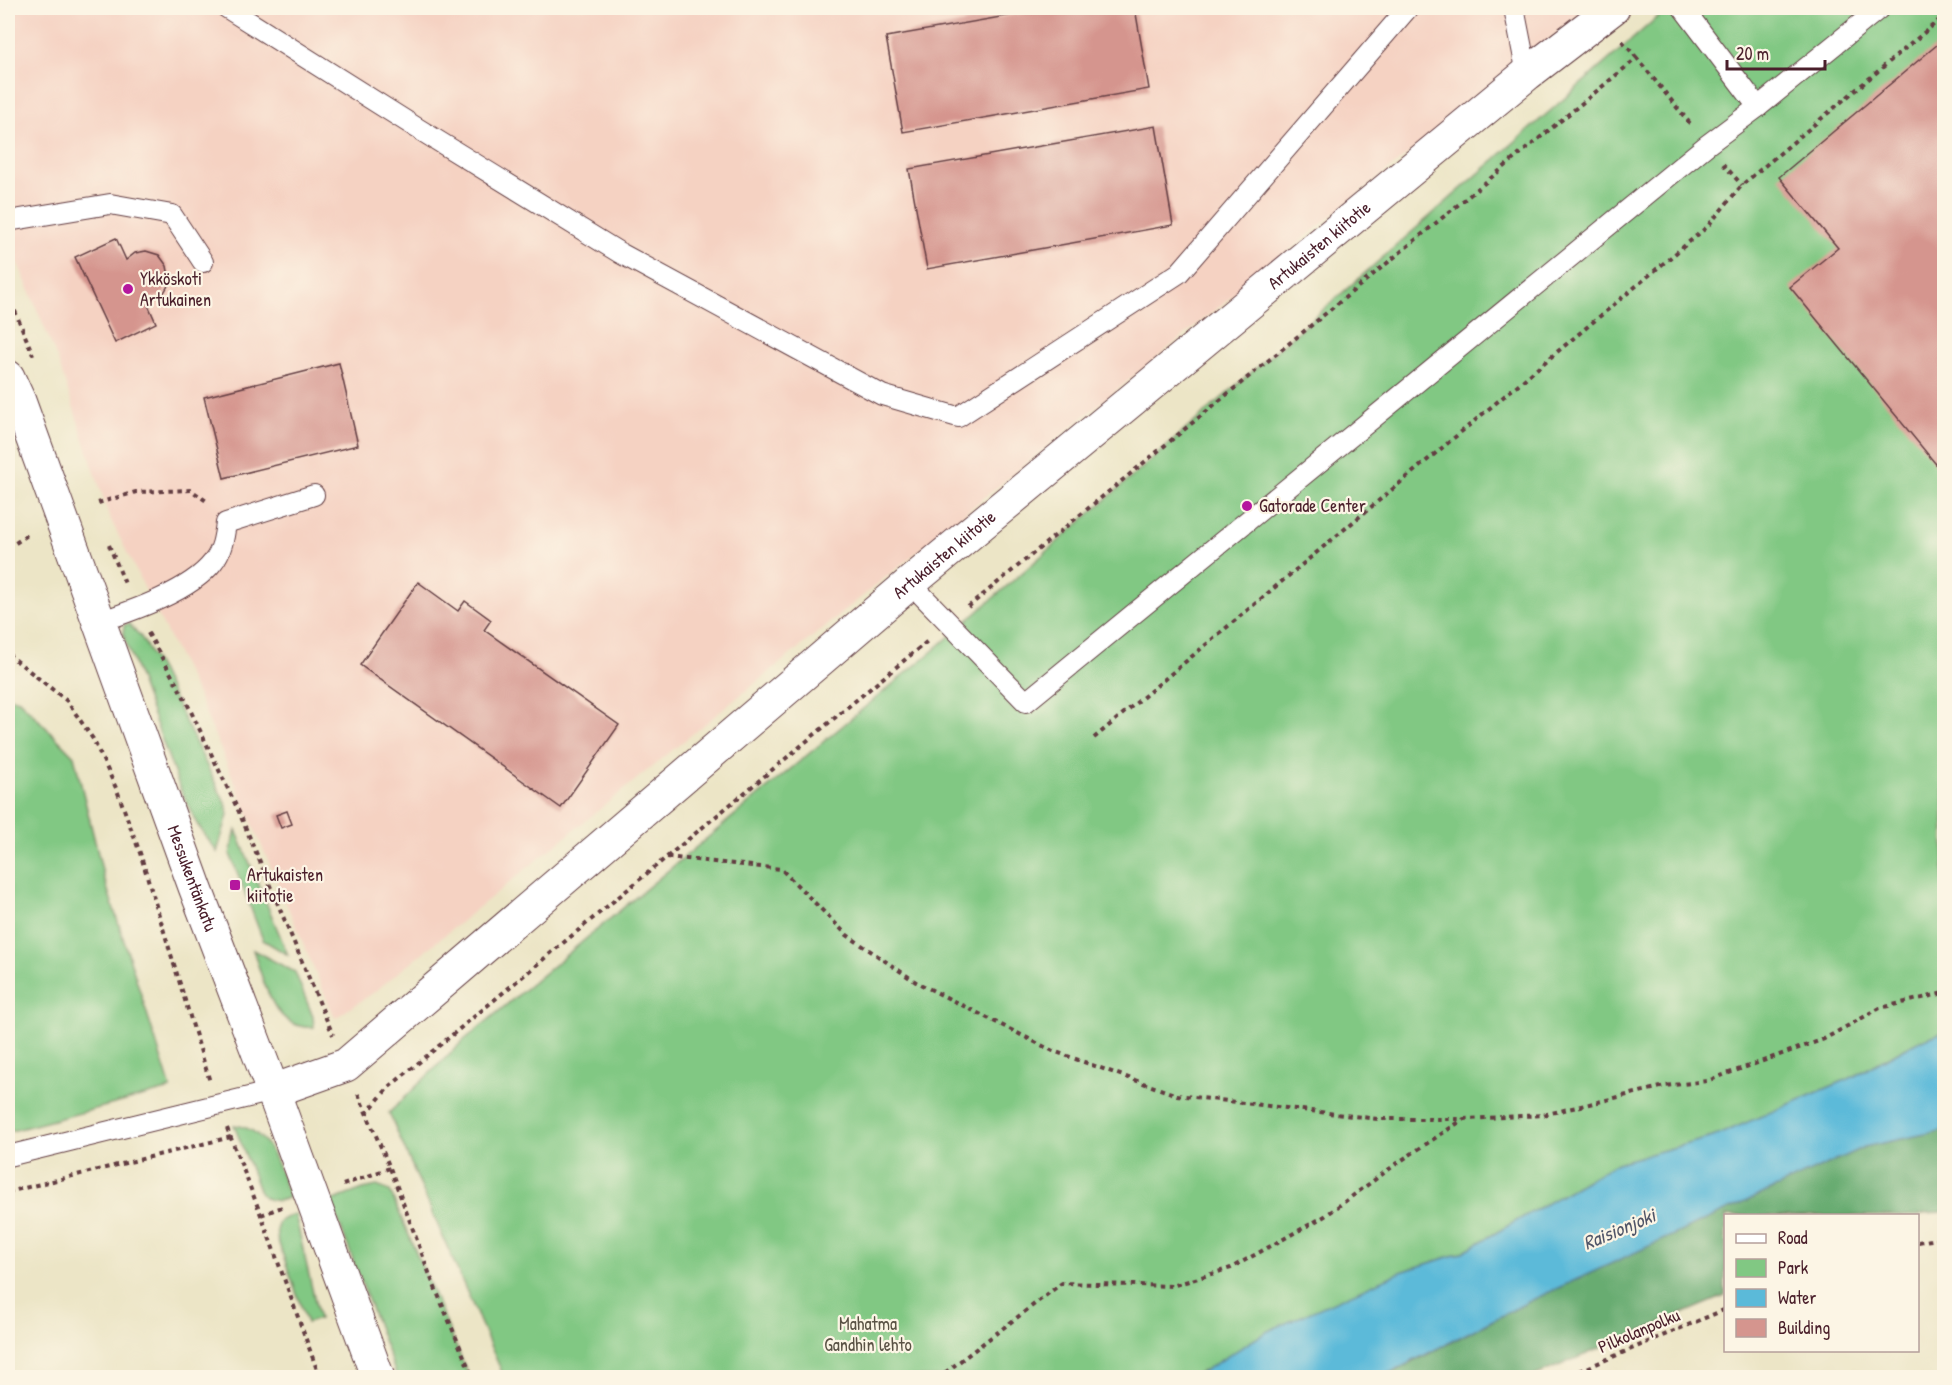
<svg xmlns="http://www.w3.org/2000/svg" width="1952" height="1385" viewBox="0 0 1952 1385" font-family="'Patrick Hand',sans-serif">
<style>
.built{fill:#f5d2c2}
.green{fill:#81c883;stroke:#667457;stroke-width:1.5}
.forest{fill:#68ac71;stroke:#59664e;stroke-width:1.5}
.water{fill:#5bbad9;stroke:#526c82;stroke-width:1.5}
.building{fill:#d5958e}
.lines{fill:none;stroke-linecap:round;stroke-linejoin:round}
.service-casing{stroke:#623d42;stroke-width:22}
.minor-casing{stroke:#623d42;stroke-width:35}
.tertiary-casing{stroke:#623d42;stroke-width:35}
.path{stroke:#623d42;stroke-width:4;stroke-dasharray:4.5 4.5;stroke-linecap:butt}
.service{stroke:#fff;stroke-width:20}
.minor{stroke:#fff;stroke-width:33}
.tertiary{stroke:#fff;stroke-width:33}
.poi-dot{fill:#b5179e;stroke:#fcf5e5;stroke-width:2}
.labels{text-anchor:middle;stroke-width:4.5;stroke-linejoin:round;paint-order:stroke}
.street-label{font-size:18px;fill:#4a1f2b;stroke:#fcf5e5}
.poi-label{font-size:18px;fill:#4a1f2b;stroke:#fcf5e5;text-anchor:start}
.park-label{font-size:18px;fill:#5a5245;stroke:#fcf5e5}
.water-label{font-size:20px;font-style:italic;fill:#505568;stroke:#fcf5e5}
</style>
<rect width="100%" height="100%" fill="#fcf5e5"/>
<filter id="ink" filterUnits="userSpaceOnUse"><feTurbulence type="fractalNoise" baseFrequency=".0167" numOctaves="2"/><feDisplacementMap in="SourceGraphic" scale="12" xChannelSelector="R" yChannelSelector="G"/><feConvolveMatrix kernelMatrix="1 2 1 2 8 2 1 2 1" color-interpolation-filters="sRGB"/></filter>
<filter id="wash" filterUnits="userSpaceOnUse"><feTurbulence type="fractalNoise" baseFrequency=".008" numOctaves="4" result="noise"/><feDisplacementMap in="SourceGraphic" scale="24" xChannelSelector="R" yChannelSelector="G"/><feGaussianBlur stdDeviation="1.35" result="paint"/><feColorMatrix in="noise" values="0 0 0 0 0 0 0 0 0 0 0 0 0 0 0 0 0 1.4 0 .05"/><feComposite in="paint" operator="in"/></filter>
<g filter="url(#wash)">
<rect width="100%" height="100%" fill="#ece5c6"/>
<path class="built" d="M8 8H1588L373 993 335 1018 198 696 110 518 57 358 20 268 8 247Z"/>
<g class="green">
<path d="M1668 8H1944V1032L1916 1042 1853 1077 1713 1137 1617 1163 1461 1253 1401 1272 1199 1373 1194 1377H504L389 1113 464 1040 935 649Z"/>
<path d="M129 624 141 637 161 672 227 807 228 815 217 852 197 824 179 786 123 634 124 625Z"/>
<path d="M8 697 19 700 74 756 104 878 171 1089 8 1132Z"/>
<path d="M236 830 288 955 263 940 230 854Z"/>
<path d="M253 950 295 972 313 1017 314 1027C272 1031 264 980 253 950Z"/>
<path d="M234 1125C271 1129 278 1168 289 1197 279 1203 267 1201 260 1193Z"/>
<path d="M377 1186 390 1191 469 1377H397L331 1201 363 1189Z"/>
<path d="M295 1214 319 1319 307 1323 277 1238C275 1221 280 1219 295 1214Z"/>
</g>
<path class="forest" d="M1944 1130V1212L1924 1213 1918 1216H1726L1725 1296 1532 1377 1382 1378 1532 1300 1864 1147Z"/>
<path class="water" d="M1944 1032V1130L1864 1147 1532 1300 1382 1377H1194L1268 1331 1401 1272 1461 1253 1617 1163 1713 1137 1853 1077 1916 1042Z"/>
<g id="blocks">
<g class="building">
<path d="M1052 8H1135L1149 89 903 132 886 37Z"/>
<path d="M1944 39V474L1790 287 1838 248 1779 177Z"/>
<path d="M1156 126 1173 225 927 269 909 169Z"/>
<path d="M116 238 126 260 135 253 146 251 159 255 167 266 170 282 162 296 146 300 156 323 115 343 75 257Z"/>
<path d="M339 363 358 445 224 478 204 397Z"/>
<path d="M418 582 458 611 465 601 491 620 484 630 619 725 561 808 360 665Z"/>
<path d="M287 811 292 824 281 828 276 815Z"/>
</g>
</g>
</g>
<g filter="url(#ink)">
<use href="#blocks" fill-opacity="0" stroke="#623d42" stroke-width="1.5"/>
<g class="lines">
<defs>
<g id="service">
<path d="M227 8 417 128 620 253 882 395 958 417 1179 273 1408 8"/>
<path d="M1514 8 1527 74"/>
<path d="M1683 8 1758 107 1880 8"/>
<path d="M8 221 110 204 172 215 203 262"/>
<path d="M910 583 1026 702 1707 145 1758 107"/>
<path d="M99 622C132 611 191 591 213 562 222 551 224 538 226 523L314 495"/>
<path d="M8 1156 273 1091"/>
</g>
<g id="minor">
<path id="s1" d="M273 1091 346 1065 910 583 1527 74 1613 8"/>
</g>
<g id="tertiary">
<path id="s2" d="M8 377 19 401 195 887 273 1091 378 1378"/>
</g>
</defs>
<use href="#service" class="service-casing"/>
<use href="#minor" class="minor-casing"/>
<use href="#tertiary" class="tertiary-casing"/>
<g class="path">
<path d="M1622 41 1637 58"/>
<path d="M1723 164 1742 185"/>
<path d="M8 294 33 355"/>
<path d="M98 503 136 492 191 490 209 503"/>
<path d="M109 545 126 586"/>
<path d="M8 548 29 534"/>
<path d="M968 607 1637 58 1692 126"/>
<path d="M148 633 185 699 239 812 333 1035"/>
<path d="M8 654 67 701 93 739 117 790 140 853 210 1082"/>
<path d="M1094 738 1707 227 1742 185 1944 16"/>
<path d="M667 857 781 869 847 935 916 982 1053 1051 1177 1095 1378 1119H1465L1543 1115 1665 1086 1707 1081 1824 1039 1880 1008 1944 993"/>
<path d="M358 1094 390 1168 431 1278 473 1378"/>
<path d="M366 1114 388 1088 930 639"/>
<path d="M227 1128 261 1215 320 1378"/>
<path d="M343 1185 390 1168"/>
<path d="M8 1192 231 1137"/>
<path d="M261 1215 282 1207"/>
<path d="M1918 1242 1944 1238"/>
<path d="M938 1378 1062 1283 1172 1286 1231 1268 1325 1216 1399 1162 1464 1119"/>
<path d="M1563 1378 1726 1309"/>
</g>
<use href="#service" class="service"/>
<use href="#minor" class="minor"/>
<use href="#tertiary" class="tertiary"/>
</g>
</g>
<g class="poi-dot">
<circle cx="128" cy="289" r="6"/>
<circle cx="1247" cy="506" r="6"/>
<rect x="229" y="879" width="12" height="12" rx="3"/>
</g>
<g class="labels">
<g class="street-label">
<text dy="6" stroke="none"><textPath href="#s1" startOffset="1350">Artukaisten kiitotie</textPath></text>
<text dy="6" stroke="none"><textPath href="#s1" startOffset="864">Artukaisten kiitotie</textPath></text>
<text dy="6" stroke="none"><textPath href="#s2" startOffset="534">Messukentänkatu</textPath></text>
<text transform="translate(1639 1331) rotate(-23)" y="6">Pilkolanpolku</text>
</g>
<g class="poi-label">
<text x="140" y="285">Ykköskoti<tspan x="140" dy="21">Artukainen</tspan></text>
<text x="1259" y="512">Gatorade Center</text>
<text x="247" y="881">Artukaisten<tspan x="247" dy="21">kiitotie</tspan></text>
</g>
<g class="park-label">
<text x="868" y="1330">Mahatma<tspan x="868" dy="21">Gandhin lehto</tspan></text>
</g>
<g class="water-label">
<text transform="translate(1619 1229) rotate(-23)" y="7">Raisionjoki</text>
</g>
</g>
<rect width="1952" height="1385" fill="none" stroke="#fcf5e5" stroke-width="30"/>
<rect x="1724" y="1214" width="195" height="138" fill="#fcf5e5" stroke="#b59f9b" stroke-width="1.5"/>
<rect x="1736" y="1234" width="30" height="9" fill="#ffffff" stroke="#b59f9b" stroke-width="1.5"/>
<text x="1778" y="1244" font-size="18" fill="#4a1f2b">Road</text>
<rect x="1736" y="1259" width="30" height="18" fill="#81c883" stroke="#b59f9b" stroke-width="1.5"/>
<text x="1778" y="1274" font-size="18" fill="#4a1f2b">Park</text>
<rect x="1736" y="1289" width="30" height="18" fill="#5bbad9" stroke="#b59f9b" stroke-width="1.5"/>
<text x="1778" y="1304" font-size="18" fill="#4a1f2b">Water</text>
<rect x="1736" y="1319" width="30" height="18" fill="#d5958e" stroke="#b59f9b" stroke-width="1.5"/>
<text x="1778" y="1334" font-size="18" fill="#4a1f2b">Building</text>
<path d="M1727 60v9h98v-9" fill="none" stroke="#4a1f2b" stroke-width="3"/>
<text x="1736" y="60" font-size="18" fill="#4a1f2b" stroke="#fcf5e5" stroke-width="4.5" paint-order="stroke">20 m</text>
</svg>
